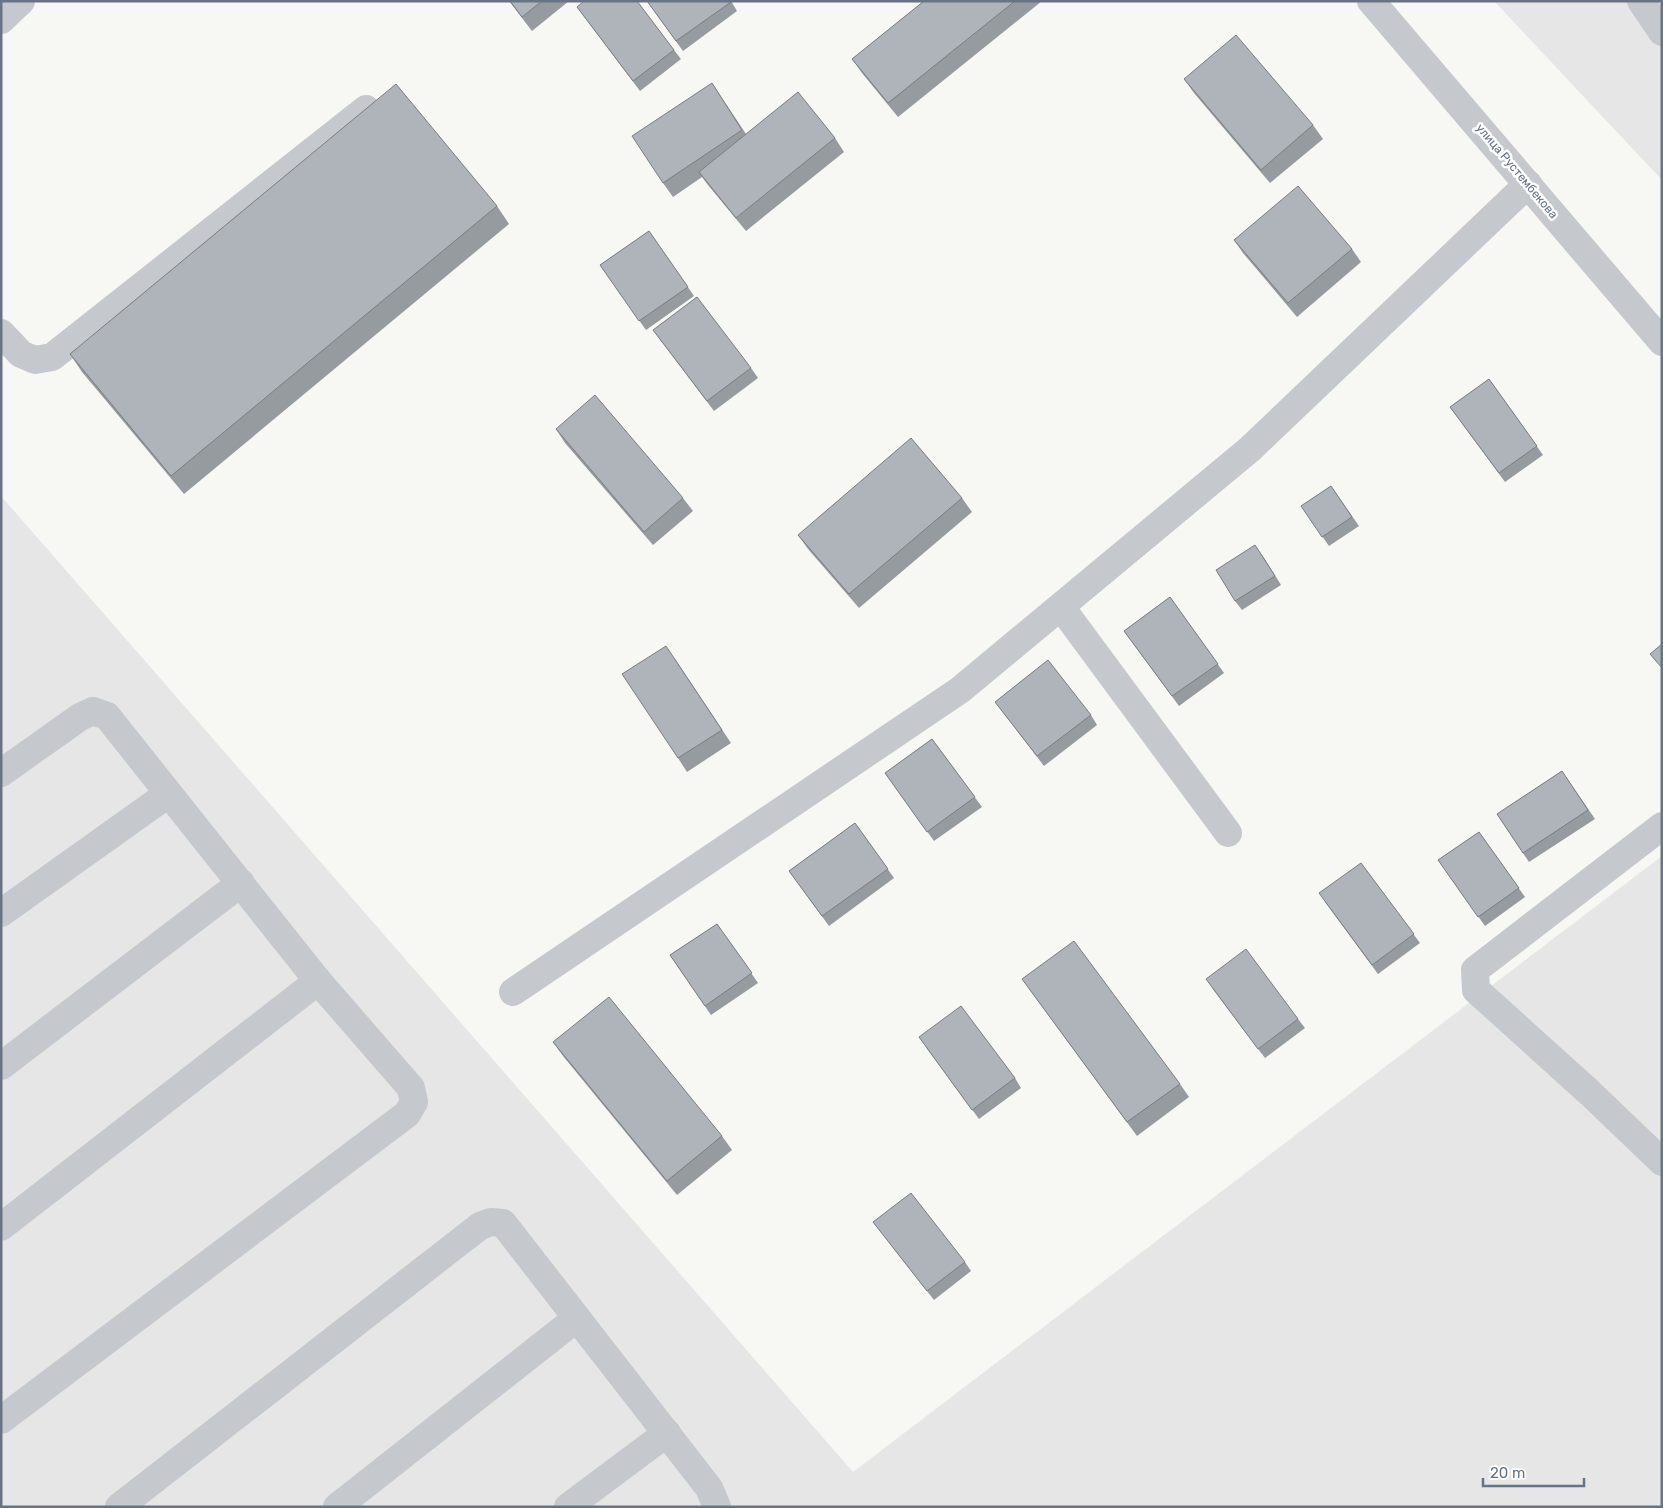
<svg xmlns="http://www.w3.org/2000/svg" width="1663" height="1508" viewBox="0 0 1663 1508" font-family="Rubik,sans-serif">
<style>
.built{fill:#e5e6e5}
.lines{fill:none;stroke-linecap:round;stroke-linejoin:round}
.minor{stroke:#c5c8cc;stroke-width:28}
.wall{fill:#969ba0}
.shaded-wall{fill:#7a7e82}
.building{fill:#aeb4ba;stroke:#7a7e82}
.labels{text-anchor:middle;stroke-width:5;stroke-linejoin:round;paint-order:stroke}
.street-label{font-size:12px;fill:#667485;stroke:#fff}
</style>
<rect width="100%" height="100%" fill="#f7f7f4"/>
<g class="built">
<path d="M1494 1H1662V180Z"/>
<path d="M1 496 853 1472 1662 856V1507H1Z"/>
</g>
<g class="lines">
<g class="minor">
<path d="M1371 1 1662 342"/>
<path d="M1641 1 1662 32"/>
<path d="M1 20 21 1"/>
<path d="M1 333 21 354 35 360 52 357 366 109"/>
<path d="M1061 607 1228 833"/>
<path d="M1 773 80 717 93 711 107 716 318 981 1 1227"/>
<path d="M1662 826 1475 970 1476 990 1590 1093 1662 1162"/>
<path d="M1 913 168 794"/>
<path d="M513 992 960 690 1250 449 1528 184"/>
<path d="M1 1066 241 883"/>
<path d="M1 1420 407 1114 414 1102 411 1088 318 981"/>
<path d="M119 1507 480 1226 491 1222 503 1223 709 1488 717 1507"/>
<path d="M337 1507 577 1318"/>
<path d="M568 1507 667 1433"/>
</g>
</g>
<g class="wall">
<path d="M509 1H569L532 31Z"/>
<path d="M647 1H731L737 11 683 51Z"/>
<path d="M924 1H1042L898 117 862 73 852 59Z"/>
<path d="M577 7 674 50 681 59 640 91Z"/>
<path d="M1184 79 1313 125 1323 139 1270 183 1194 93Z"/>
<path d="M712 83 746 134 835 138 844 152 746 231 708 185 702 177 673 197 663 183Z"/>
<path d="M497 206 509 224 184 494 82 372 70 354Z"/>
<path d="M649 231 694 296 646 330 600 265Z"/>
<path d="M1234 240 1352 249 1361 262 1297 317 1243 253Z"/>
<path d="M653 330 751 368 758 378 714 411Z"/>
<path d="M1489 379 1543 455 1505 482 1450 407Z"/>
<path d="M556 429 683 498 693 511 653 545 565 443Z"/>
<path d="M1331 486 1359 526 1329 546 1301 506Z"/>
<path d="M962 498 972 512 859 608 808 549 798 535Z"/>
<path d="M1262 555 1281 585 1242 610 1235 601Z"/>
<path d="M1170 597 1224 673 1179 706 1124 631Z"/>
<path d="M675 659 731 743 687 772 678 758Z"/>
<path d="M995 702 1091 715 1097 725 1044 766Z"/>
<path d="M932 739 982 807 934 841 885 773Z"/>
<path d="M1562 771 1595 819 1529 862 1497 814Z"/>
<path d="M855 823 894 878 829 926 789 871Z"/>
<path d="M1479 832 1525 897 1485 926 1438 860Z"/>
<path d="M1361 863 1420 943 1378 974 1325 902Z"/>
<path d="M717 924 758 983 711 1015 670 955Z"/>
<path d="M1022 979 1180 1084 1189 1097 1137 1136Z"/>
<path d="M1212 988 1298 1019 1305 1028 1265 1058Z"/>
<path d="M553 1042 722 1136 732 1150 677 1195 563 1056Z"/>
<path d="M925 1046 1015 1078 1021 1088 979 1119Z"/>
<path d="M873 1222 965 1262 971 1271 934 1300Z"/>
</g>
<path class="shaded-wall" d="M1255 545 1262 555 1281 585 1275 576Z"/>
<g class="building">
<path d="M510 1H542L522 17Z"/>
<path d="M584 1H637L674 50 633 81 577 7Z"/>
<path d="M647 1H731V2L676 41Z"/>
<path d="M924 1H1015L888 103 852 59Z"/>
<path d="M1236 35 1313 125 1261 170 1184 79Z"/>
<path d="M712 83 742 130 663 183 632 136Z"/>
<path d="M396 84 497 206 171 476 70 354Z"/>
<path d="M798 92 835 138 736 218 699 172Z"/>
<path d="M1298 186 1352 249 1288 303 1234 240Z"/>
<path d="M649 231 688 287 639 321 600 265Z"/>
<path d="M697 297 751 368 707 401 653 330Z"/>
<path d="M1489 379 1537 446 1499 473 1450 407Z"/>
<path d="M595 395 683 498 644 532 556 429Z"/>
<path d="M911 438 962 498 849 594 798 535Z"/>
<path d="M1331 486 1352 517 1322 537 1301 506Z"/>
<path d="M1255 545 1275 576 1235 601 1216 570Z"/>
<path d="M1170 597 1218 664 1172 696 1124 631Z"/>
<path d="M1662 644V668L1650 654Z"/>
<path d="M666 646 722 730 678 758 622 674Z"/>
<path d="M1048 660 1091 715 1037 756 995 702Z"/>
<path d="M932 739 975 797 927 832 885 773Z"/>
<path d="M1562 771 1588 810 1523 853 1497 814Z"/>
<path d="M855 823 888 869 822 916 789 871Z"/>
<path d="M1479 832 1519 888 1478 917 1438 860Z"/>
<path d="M1361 863 1414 934 1372 965 1319 893Z"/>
<path d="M717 924 752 973 705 1006 670 955Z"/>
<path d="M1074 941 1180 1084 1127 1122 1022 979Z"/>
<path d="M1246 949 1298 1019 1258 1049 1206 979Z"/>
<path d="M609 997 722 1136 667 1181 553 1042Z"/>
<path d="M961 1006 1015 1078 972 1110 919 1037Z"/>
<path d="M911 1193 965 1262 927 1291 873 1222Z"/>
</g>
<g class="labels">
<g class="street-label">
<text transform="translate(1517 171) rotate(50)" y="4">улица Рустембекова</text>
</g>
</g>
<rect width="1663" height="1508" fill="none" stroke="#667485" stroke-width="5"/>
<path d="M1483 1478v8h101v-8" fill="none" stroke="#667485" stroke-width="2.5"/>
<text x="1490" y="1478" font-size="15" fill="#667485" stroke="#ffffff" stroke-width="4" paint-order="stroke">20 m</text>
</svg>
